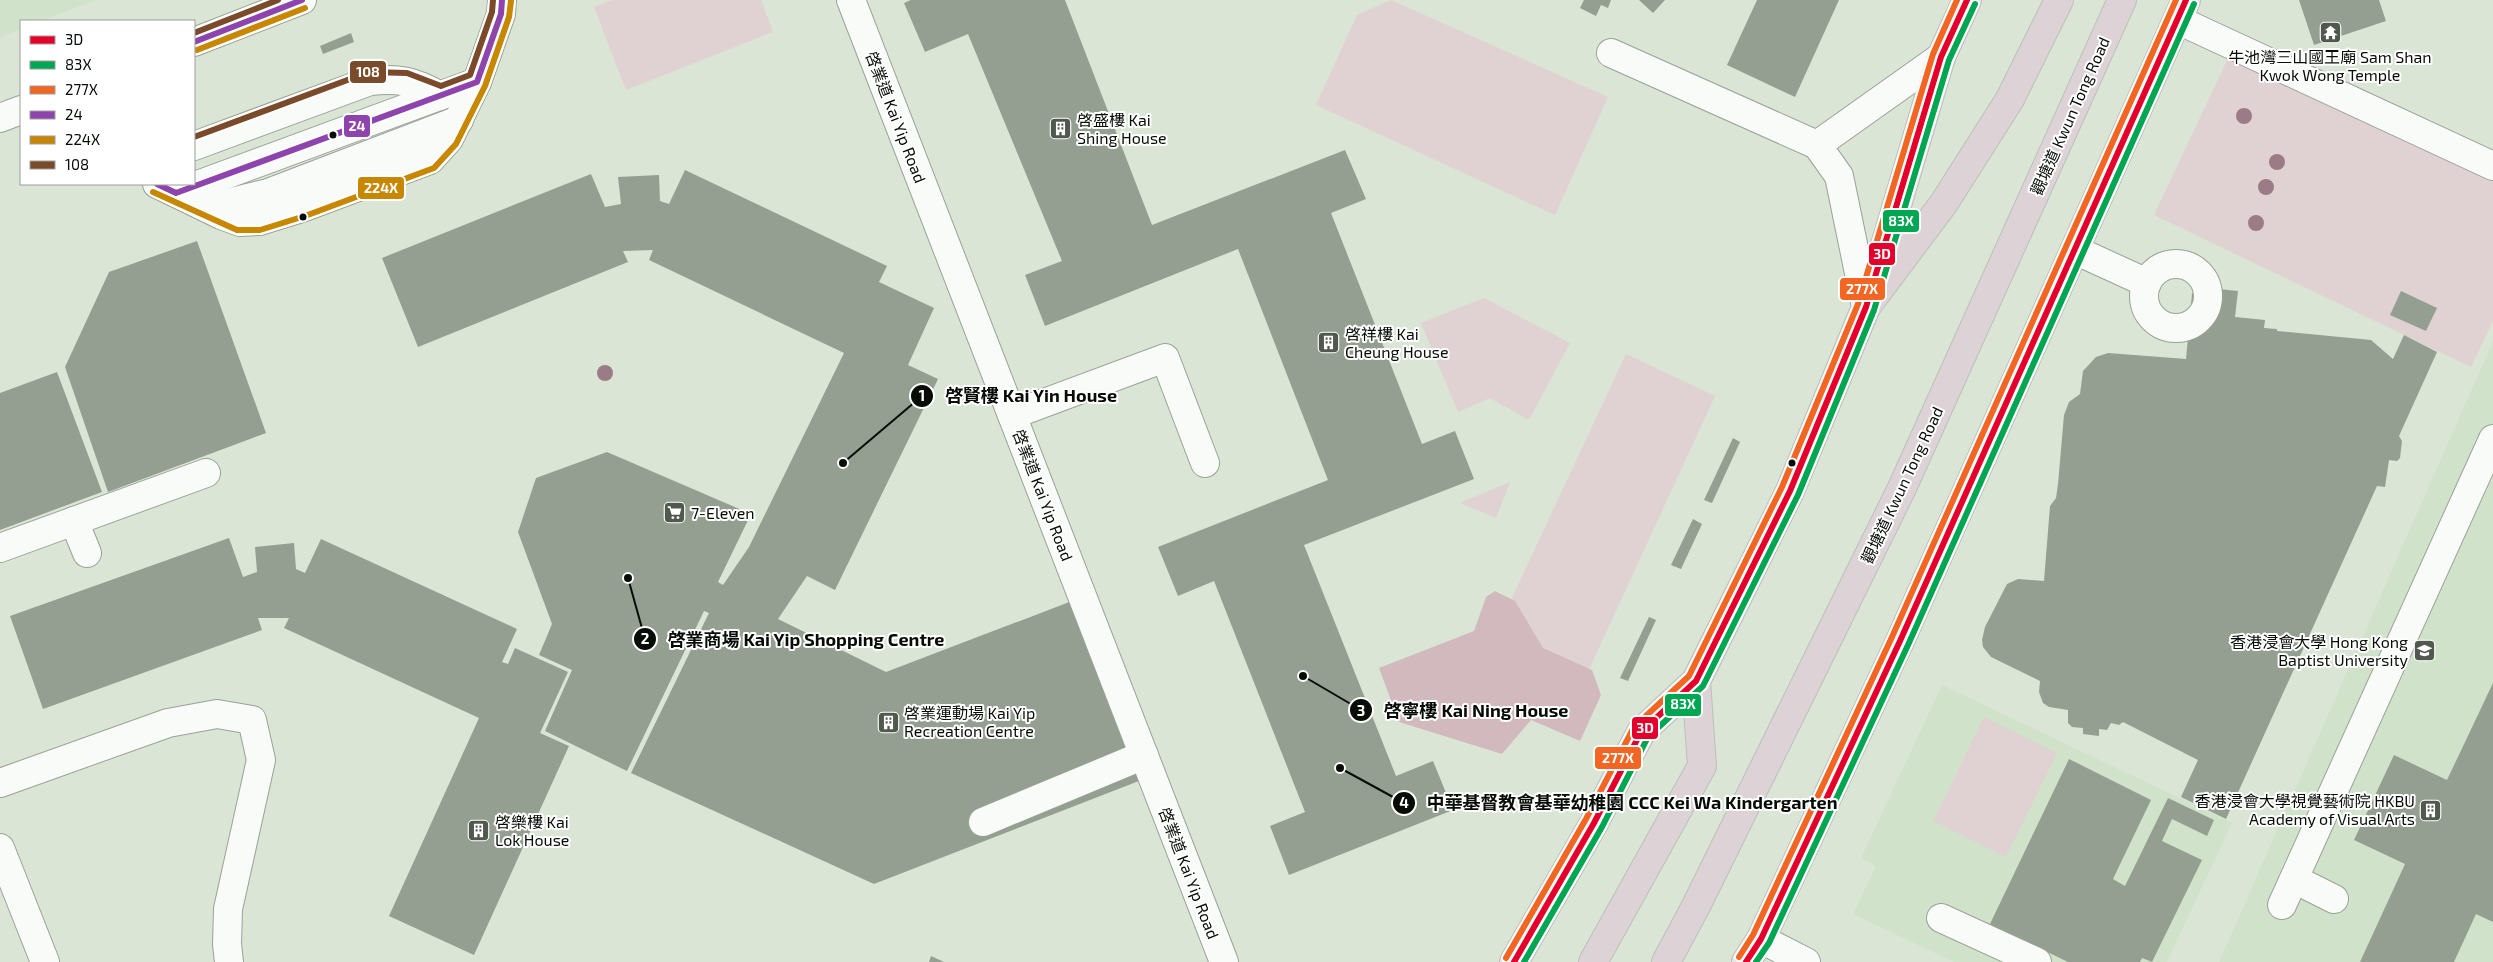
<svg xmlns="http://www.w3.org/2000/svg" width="2493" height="962" viewBox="0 0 2493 962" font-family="'Exo 2','Noto Sans TC',sans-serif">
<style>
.built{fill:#d0e3ca}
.green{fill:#e0d1d2}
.forest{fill:#d2b9be}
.building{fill:#949f91}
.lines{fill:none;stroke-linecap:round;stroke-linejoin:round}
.minor-casing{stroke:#9aa297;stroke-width:30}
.major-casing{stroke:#bbc0ba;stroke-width:30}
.highway-casing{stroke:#bbc0ba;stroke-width:30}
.minor{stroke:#f9fbf9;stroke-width:28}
.major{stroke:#e8e2e4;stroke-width:28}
.highway{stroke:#ddd3d6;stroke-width:28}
.bus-1-casing{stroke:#fff;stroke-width:10}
.bus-2-casing{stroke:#fff;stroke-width:10}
.bus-3-casing{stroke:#fff;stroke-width:10}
.bus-4-casing{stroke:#fff;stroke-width:10}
.bus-5-casing{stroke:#fff;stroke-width:10}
.bus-6-casing{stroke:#fff;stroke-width:10}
.bus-1{stroke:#e4002b;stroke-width:6}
.bus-2{stroke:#00a651;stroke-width:6}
.bus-3{stroke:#f26522;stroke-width:6}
.bus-4{stroke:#8e44ad;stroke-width:6}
.bus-5{stroke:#c78701;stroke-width:6}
.bus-6{stroke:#7a4b2a;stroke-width:6}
.tree{fill:#9b7c86}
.bus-dot{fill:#070d06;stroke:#fff;stroke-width:2}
.labels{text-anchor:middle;stroke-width:4;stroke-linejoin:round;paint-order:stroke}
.poi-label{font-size:16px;fill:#070d06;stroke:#fff;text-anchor:start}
.street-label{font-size:16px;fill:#070d06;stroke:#fff}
.leader{fill:none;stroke:#070d06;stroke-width:2}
.callout-dot{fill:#070d06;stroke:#fff;stroke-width:2}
.mark-label{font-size:15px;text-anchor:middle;font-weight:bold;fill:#fff}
.callout-label{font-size:18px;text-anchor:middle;font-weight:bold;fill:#070d06;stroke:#fff;stroke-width:4;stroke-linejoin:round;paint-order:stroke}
.line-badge{stroke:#fff;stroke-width:2}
.badge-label{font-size:14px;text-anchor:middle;font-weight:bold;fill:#fff}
</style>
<rect width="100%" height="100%" fill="#dae5d6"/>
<g class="built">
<path d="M0 0H96L41 21H21V29L0 37Z"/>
<path d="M2493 341V962H2219Z"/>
<path d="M1942 685 2232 823 2167 962H1954L1853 914 1876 866 1861 858Z"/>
</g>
<g class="green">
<path d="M612 0H761L773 32 626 90 594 7Z"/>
<path d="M1391 0 1608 97 1555 215 1316 105 1357 15Z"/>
<path d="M2231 52 2493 178V321L2471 367 2154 215Z"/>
<path d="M1484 298 1570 343 1529 420 1490 398 1458 412 1421 323Z"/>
<path d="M1626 354 1715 396 1586 676 1495 634Z"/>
<path d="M1510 482 1496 518 1460 503Z"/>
<path d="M1984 717 2057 753 2006 857 1933 821Z"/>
</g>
<path class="forest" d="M1495 591 1515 601 1543 648 1592 670 1601 695 1580 741 1531 720 1502 754 1399 722 1379 668 1474 631 1486 597Z"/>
<g class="building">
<path d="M911 0H1065L1152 225 1345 150 1366 199 1331 213 1422 444 1455 431 1474 479 1304 545 1396 776 1433 761 1453 810 1289 875 1270 826 1305 812 1214 581 1178 596 1158 547 1328 480 1238 249 1045 326 1025 275 1062 261 968 34 925 52 904 3Z"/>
<path d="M1584 0H1611L1608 8 1601 5 1596 16 1580 8Z"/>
<path d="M1639 0H1665L1653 13Z"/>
<path d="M1757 0H1839L1795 97 1727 65Z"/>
<path d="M2299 0H2379L2386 21 2314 45Z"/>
<path d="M351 33 354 42 323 54 320 46Z"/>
<path d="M685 170 887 266 879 282 934 308 908 365 938 379 835 590 807 576 778 619 886 672 1072 601 1144 779 874 884 631 773 709 613 704 611 627 771 545 731 572 670 539 655 552 624 518 532 536 478 607 452 751 514 718 582 723 585 749 547 844 353 649 260 653 250 623 251 628 262 418 347 382 258 591 174 605 207 621 204 618 177 659 175 660 201 669 204Z"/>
<path d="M197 241 266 433 108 492 65 367 109 272Z"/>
<path d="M2200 287 2238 291 2235 317 2265 320 2264 328 2277 329V331L2371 340 2393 359 2404 335 2437 352 2399 436 2402 441 2400 458 2397 461 2389 460 2385 487 2377 486 2226 819 2181 797 2198 760 2123 722 2119 725 2111 723 2107 730 2099 729V736L2083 734V728L2072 727 2068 723V710L2049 707 2043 703 2039 692 2040 681 1991 657 1983 647 1982 640 1985 627 2007 584 2018 579 2044 581 2050 506 2056 498 2058 484 2064 415 2069 402 2080 394 2083 371 2096 357 2108 353 2186 359 2192 294 2195 289Z"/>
<path d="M2401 291 2437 308 2426 331 2390 315Z"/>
<path d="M57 372 102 492 0 530V393Z"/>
<path d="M1733 438 1740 442 1712 503 1704 500Z"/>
<path d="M1693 519 1702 524 1681 569 1671 565Z"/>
<path d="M229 538 243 577 257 572 255 547 294 543 296 569 305 573 321 539 517 629 502 662 508 664 515 648 568 672 540 733 569 746 474 955 389 916 479 718 284 628 289 618H258L262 630 43 709 10 616Z"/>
<path d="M1649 617 1656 620 1628 681 1620 678Z"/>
<path d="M2493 683V922L2476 914 2454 962H2360L2405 864 2354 840 2394 755 2447 780Z"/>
<path d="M2069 759 2151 800 2113 879 2125 886 2168 798 2214 820 2207 836 2172 819 2162 841 2202 860 2152 962 2142 958 2140 962H2068L1990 924Z"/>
<path d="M931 956 944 962H929Z"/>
</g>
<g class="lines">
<defs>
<g id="minor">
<path d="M851 0 1224 962"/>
<path d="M2178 20 2493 166"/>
<path d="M194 42 302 0"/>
<path d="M1611 53 1817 145 1839 176 1866 307"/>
<path d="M0 118 21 110"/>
<path d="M1817 145 1941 57"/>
<path d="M194 146 370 81C399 78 414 81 440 96"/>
<path d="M157 184 221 215 240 222 260 221 302 208 430 160 449 139 477 82 501 14 502 0"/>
<path d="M176 193 477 82"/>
<path d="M207 208 268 193 459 120"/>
<path d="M2075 250 2147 283"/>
<circle cx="2176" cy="296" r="32"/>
<path d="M1012 415 1165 358 1205 463"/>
<path d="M74 521 87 553"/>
<path d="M0 548 206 473"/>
<path d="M0 783 168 723 217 714 252 720 261 760 228 909 227 944 229 962"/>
<path d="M983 822 1144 755"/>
<path d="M0 848 45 962"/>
<path d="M2294 879 2334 899"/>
<path d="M2282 905 2493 439"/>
<path d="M1941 918 2037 962"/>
<path d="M1761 939 1806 962"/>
</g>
<g id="major">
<path d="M1867 306 1941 57 1967 0"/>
<path d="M1514 962 1594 823 1641 732 1696 681"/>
<path d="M1746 962 1761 939 1900 641 2186 0"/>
</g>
<g id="highway">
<path d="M1593 962 1702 766 1696 681 1790 491 1866 307 1944 203 2010 99 2059 0"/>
<path d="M1666 962 1696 906 1902 488 2122 0"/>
</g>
</defs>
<use href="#minor" class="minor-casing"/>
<use href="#major" class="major-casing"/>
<use href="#highway" class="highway-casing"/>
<use href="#minor" class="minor"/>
<use href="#major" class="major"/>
<use href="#highway" class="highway"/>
<defs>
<g id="bus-1">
<path d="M1514 962 1594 823 1641 732 1696 681 1790 491 1866 307 1941 57 1967 0"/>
<path d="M1746 962 1761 939 1900 641 2186 0"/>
</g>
<g id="bus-2">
<path d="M1524 962 1602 827 1648 737 1703 686 1798 495 1874 310 1949 60 1975 4"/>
<path d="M1756 962 1769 943 1908 645 2194 4"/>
</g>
<g id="bus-3">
<path d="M1739 957 1753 935 1892 637 2176 0"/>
<path d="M1506 958 1586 819 1634 727 1689 676 1782 487 1858 304 1933 54 1957 0"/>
</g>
<g id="bus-4">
<path d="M194 42 302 0"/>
<path d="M157 184 176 193 477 82 501 14 502 0"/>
</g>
<g id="bus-5">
<path d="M197 50 305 8"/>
<path d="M153 192 237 230H260L305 216 434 168 456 144 485 86 509 17 511 1"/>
</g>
<g id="bus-6">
<path d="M194 33 278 0"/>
<path d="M194 137 369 72 407 73 441 86 470 75 492 12 493 0"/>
</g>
</defs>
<use href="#bus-1" class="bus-1-casing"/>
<use href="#bus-2" class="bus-2-casing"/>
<use href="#bus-3" class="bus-3-casing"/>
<use href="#bus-4" class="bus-4-casing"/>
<use href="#bus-5" class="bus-5-casing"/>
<use href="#bus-6" class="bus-6-casing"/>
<use href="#bus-1" class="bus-1"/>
<use href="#bus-2" class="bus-2"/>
<use href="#bus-3" class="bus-3"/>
<use href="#bus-4" class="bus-4"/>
<use href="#bus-5" class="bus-5"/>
<use href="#bus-6" class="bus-6"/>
</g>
<g class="tree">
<circle cx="2244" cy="116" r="8"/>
<circle cx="2277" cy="162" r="8"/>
<circle cx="2266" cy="187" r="8"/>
<circle cx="2256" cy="223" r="8"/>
<circle cx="605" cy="373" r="8"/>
</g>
<defs>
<symbol id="temple-square" viewBox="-11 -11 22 22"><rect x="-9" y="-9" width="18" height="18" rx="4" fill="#51594f" stroke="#fff"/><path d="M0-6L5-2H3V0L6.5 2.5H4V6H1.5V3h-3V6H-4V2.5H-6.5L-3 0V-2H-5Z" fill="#fff"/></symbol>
<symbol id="building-square" viewBox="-11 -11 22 22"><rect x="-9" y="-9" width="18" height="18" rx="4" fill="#51594f" stroke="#fff"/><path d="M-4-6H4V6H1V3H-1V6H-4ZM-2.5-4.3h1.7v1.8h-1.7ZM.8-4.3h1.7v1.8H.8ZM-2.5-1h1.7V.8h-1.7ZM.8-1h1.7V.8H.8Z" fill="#fff"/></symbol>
<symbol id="supermarket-square" viewBox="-11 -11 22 22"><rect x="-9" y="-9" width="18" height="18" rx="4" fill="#51594f" stroke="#fff"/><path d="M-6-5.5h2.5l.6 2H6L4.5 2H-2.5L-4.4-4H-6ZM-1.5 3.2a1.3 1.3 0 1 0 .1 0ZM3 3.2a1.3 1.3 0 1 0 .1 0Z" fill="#fff"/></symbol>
<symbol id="university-square" viewBox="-11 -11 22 22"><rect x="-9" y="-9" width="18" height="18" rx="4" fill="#51594f" stroke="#fff"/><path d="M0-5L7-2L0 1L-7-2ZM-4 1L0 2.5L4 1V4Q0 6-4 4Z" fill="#fff"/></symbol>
</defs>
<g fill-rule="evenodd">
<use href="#temple-square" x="2318" y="20" width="25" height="25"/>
<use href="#building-square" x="1048" y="116" width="25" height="25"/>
<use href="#building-square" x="1316" y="330" width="25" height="25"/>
<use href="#supermarket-square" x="662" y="500" width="25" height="25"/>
<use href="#university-square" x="2412" y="638" width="25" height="25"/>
<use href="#building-square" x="876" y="710" width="25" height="25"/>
<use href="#building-square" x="2418" y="798" width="25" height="25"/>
<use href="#building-square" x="466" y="818" width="25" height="25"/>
</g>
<g class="bus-dot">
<circle cx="333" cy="135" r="4.5"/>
<circle cx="303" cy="217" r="4.5"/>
<circle cx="1792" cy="463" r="4.5"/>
</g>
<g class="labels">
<g class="poi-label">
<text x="2330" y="63" text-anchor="middle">牛池灣三山國王廟 Sam Shan<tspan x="2330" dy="18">Kwok Wong Temple</tspan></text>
<text x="1077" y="126">啓盛樓 Kai<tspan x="1077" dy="18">Shing House</tspan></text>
<text x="1345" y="340">啓祥樓 Kai<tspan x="1345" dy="18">Cheung House</tspan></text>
<text x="691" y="519">7-Eleven</text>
<text x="2408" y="648" text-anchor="end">香港浸會大學 Hong Kong<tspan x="2408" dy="18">Baptist University</tspan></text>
<text x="904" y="719">啓業運動場 Kai Yip<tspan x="904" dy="18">Recreation Centre</tspan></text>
<text x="2415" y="807" text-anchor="end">香港浸會大學視覺藝術院 HKBU<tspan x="2415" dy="18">Academy of Visual Arts</tspan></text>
<text x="495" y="828">啓樂樓 Kai<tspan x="495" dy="18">Lok House</tspan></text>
</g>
<g class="street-label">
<text transform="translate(2070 116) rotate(-66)" y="6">觀塘道 Kwun Tong Road</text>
<text transform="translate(896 117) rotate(69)" y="6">啓業道 Kai Yip Road</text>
<text transform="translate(1902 485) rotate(-65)" y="6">觀塘道 Kwun Tong Road</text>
<text transform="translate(1043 495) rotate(69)" y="6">啓業道 Kai Yip Road</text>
<text transform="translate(1189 873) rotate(69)" y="6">啓業道 Kai Yip Road</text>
</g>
</g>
<path class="leader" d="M843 463L922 396M628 578L645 639M1303 676L1361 710M1340 768L1404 803"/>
<g class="callout-dot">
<circle cx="843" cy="463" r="5"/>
<circle cx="628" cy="578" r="5"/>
<circle cx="1303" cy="676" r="5"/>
<circle cx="1340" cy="768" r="5"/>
<circle cx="922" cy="396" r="12"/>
<circle cx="645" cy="639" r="12"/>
<circle cx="1361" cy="710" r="12"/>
<circle cx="1404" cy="803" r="12"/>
</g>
<g class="mark-label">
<text x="922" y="401">1</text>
<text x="645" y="644">2</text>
<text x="1361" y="716">3</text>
<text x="1404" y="808">4</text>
</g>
<g class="callout-label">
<text x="1031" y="402">啓賢樓 Kai Yin House</text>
<text x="806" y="646">啓業商場 Kai Yip Shopping Centre</text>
<text x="1476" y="717">啓寧樓 Kai Ning House</text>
<text x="1632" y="809">中華基督教會基華幼稚園 CCC Kei Wa Kindergarten</text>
</g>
<g class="line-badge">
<rect x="349" y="60" width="38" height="24" rx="5" fill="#7a4b2a"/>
<rect x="343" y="114" width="28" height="24" rx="5" fill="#8e44ad"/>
<rect x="357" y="176" width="48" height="24" rx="5" fill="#c78701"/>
<rect x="1882" y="209" width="38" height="24" rx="5" fill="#00a651"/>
<rect x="1868" y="242" width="28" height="24" rx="5" fill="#e4002b"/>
<rect x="1839" y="277" width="47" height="24" rx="5" fill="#f26522"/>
<rect x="1664" y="693" width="38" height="24" rx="5" fill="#00a651"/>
<rect x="1631" y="716" width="28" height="24" rx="5" fill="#e4002b"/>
<rect x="1594" y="746" width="48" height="24" rx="5" fill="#f26522"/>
</g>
<g class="badge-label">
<text x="368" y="77">108</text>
<text x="357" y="131">24</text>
<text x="381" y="193">224X</text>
<text x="1901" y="226">83X</text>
<text x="1882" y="259">3D</text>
<text x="1862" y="294">277X</text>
<text x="1683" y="709">83X</text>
<text x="1645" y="733">3D</text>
<text x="1618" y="763">277X</text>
</g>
<rect x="20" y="20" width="175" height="165" fill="#ffffff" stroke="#9c9e9b"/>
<rect x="30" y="36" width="25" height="8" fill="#e4002b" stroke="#9c9e9b"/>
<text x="65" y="45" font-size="15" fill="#070d06">3D</text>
<rect x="30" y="61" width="25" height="8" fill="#00a651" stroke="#9c9e9b"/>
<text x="65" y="70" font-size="15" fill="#070d06">83X</text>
<rect x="30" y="86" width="25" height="8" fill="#f26522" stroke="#9c9e9b"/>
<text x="65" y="95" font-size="15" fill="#070d06">277X</text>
<rect x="30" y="111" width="25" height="8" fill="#8e44ad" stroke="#9c9e9b"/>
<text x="65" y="120" font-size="15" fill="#070d06">24</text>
<rect x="30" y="136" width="25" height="8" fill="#c78701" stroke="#9c9e9b"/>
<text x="65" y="145" font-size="15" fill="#070d06">224X</text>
<rect x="30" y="161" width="25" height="8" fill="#7a4b2a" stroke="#9c9e9b"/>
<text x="65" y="170" font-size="15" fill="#070d06">108</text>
</svg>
